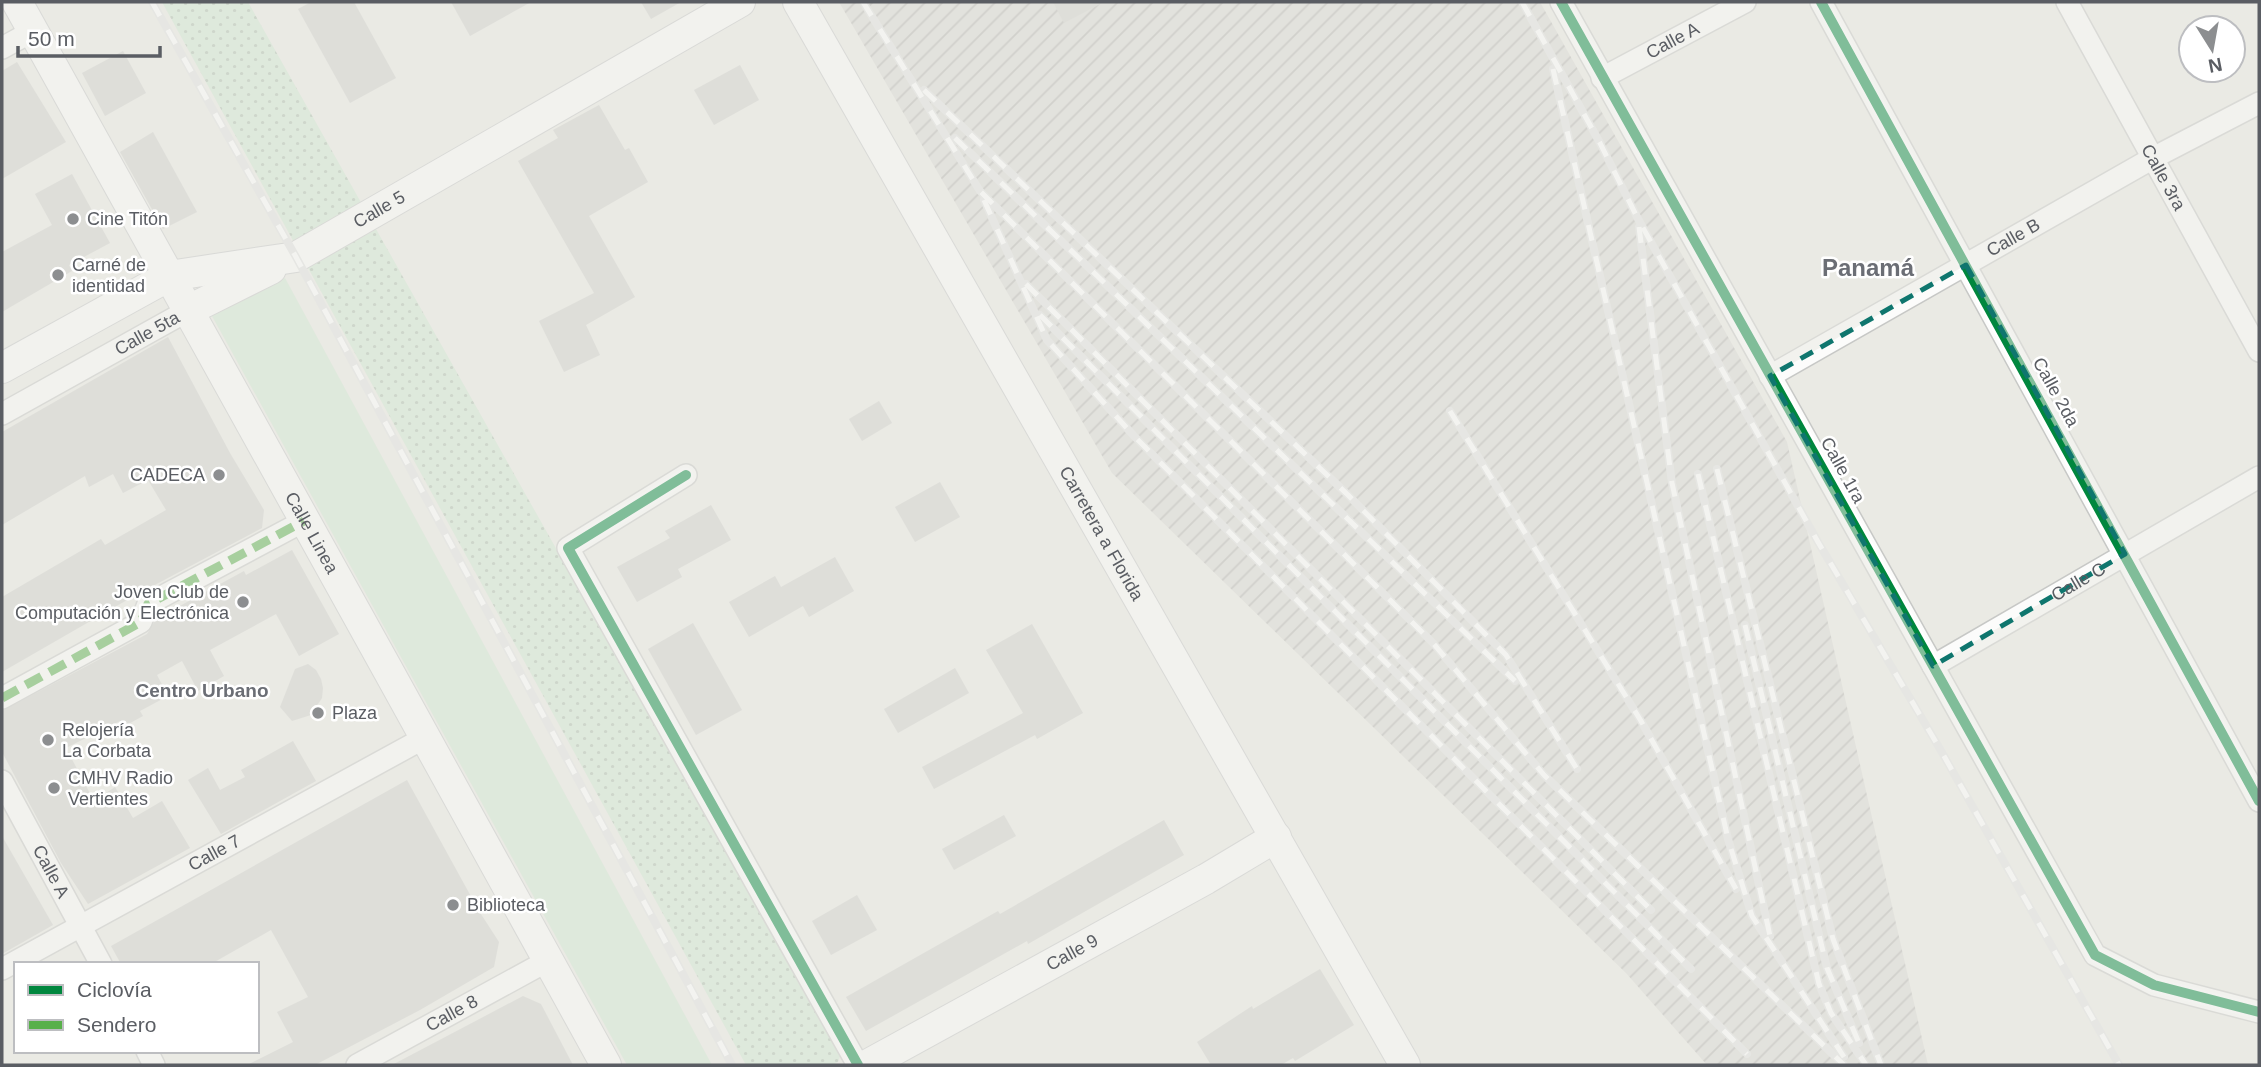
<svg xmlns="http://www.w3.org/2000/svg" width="2261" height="1067" viewBox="0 0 2261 1067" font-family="Helvetica,sans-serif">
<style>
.industrial{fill:url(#industrial-furrows)}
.grass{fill:url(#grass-dots)}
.park{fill:#d1e8d2}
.building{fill:#d1d1cd}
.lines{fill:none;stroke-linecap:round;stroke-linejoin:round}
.street-casing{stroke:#c7c8c6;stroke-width:24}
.secondary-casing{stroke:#c6c7c7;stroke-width:32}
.street{stroke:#fcfcfb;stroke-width:21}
.secondary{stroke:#fcfcfb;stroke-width:30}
.rail-casing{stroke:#e2e3e2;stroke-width:8}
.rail{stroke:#fff;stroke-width:5;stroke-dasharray:16;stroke-linecap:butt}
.quiet{stroke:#58b04a;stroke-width:9;stroke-dasharray:18 9;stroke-linecap:butt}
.cycleway-casing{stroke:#fff;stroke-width:15}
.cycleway{stroke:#00873e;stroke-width:10}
.marked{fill:none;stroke:#0f766e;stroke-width:5;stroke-dasharray:14 9;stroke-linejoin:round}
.poi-dot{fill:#8c8e90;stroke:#fff;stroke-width:2.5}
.labels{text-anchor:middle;stroke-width:5;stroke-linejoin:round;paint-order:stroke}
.street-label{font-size:18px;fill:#5a5d63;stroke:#fff}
.poi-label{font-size:18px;fill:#5a5d63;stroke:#fff;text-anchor:start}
.neighbourhood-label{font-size:19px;font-weight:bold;fill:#6b6e75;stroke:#fff}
.district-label{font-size:24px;font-weight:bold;fill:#6b6e75;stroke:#fff}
</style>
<defs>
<pattern id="industrial-furrows" width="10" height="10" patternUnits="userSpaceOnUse" patternTransform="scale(1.75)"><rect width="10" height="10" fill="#dad9d4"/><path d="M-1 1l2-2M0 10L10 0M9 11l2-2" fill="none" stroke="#b4b3b0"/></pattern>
<pattern id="grass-dots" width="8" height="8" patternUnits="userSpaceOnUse" patternTransform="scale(1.75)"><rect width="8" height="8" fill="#d1e8d2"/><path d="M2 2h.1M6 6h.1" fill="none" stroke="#adbfae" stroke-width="1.8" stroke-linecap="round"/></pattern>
</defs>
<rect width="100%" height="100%" fill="#eaeae4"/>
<path class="industrial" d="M839 2H1540L1787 442 1928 1065H1707L1626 973 1112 473Z"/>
<path class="grass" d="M162 2H248L841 1054 838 1062 833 1065H746Z"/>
<path class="park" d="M285 278 712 1065H627L212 316Z"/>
<g class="building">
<path d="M311 2H354L396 78 350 103 298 9Z"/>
<path d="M451 2H531L470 36Z"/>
<path d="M641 2H681L651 19Z"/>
<path d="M1053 2H1104L1064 23Z"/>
<path d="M123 51 146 93 105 116 82 73Z"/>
<path d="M17 62 66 142 2 179V71Z"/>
<path d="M740 65 759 100 714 125 694 90Z"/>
<path d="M599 105 625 150 629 148 648 182 589 216 635 297 586 325 600 355 564 372 539 321 594 293 518 161 558 138 553 130Z"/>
<path d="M153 132 197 212 163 229 120 152Z"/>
<path d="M72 174 110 243 69 265 72 271 2 312V252L52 225 35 194Z"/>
<path d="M168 337 230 453 264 510 262 528 134 596 2 672V597L101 539 105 545 166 510 148 480 123 493 113 474 89 487 85 476 2 525V432Z"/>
<path d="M879 401 892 423 862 441 849 419Z"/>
<path d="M940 482 960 517 915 542 895 507Z"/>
<path d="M711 505 731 540 678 569 682 577 637 602 617 567 670 538 665 531Z"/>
<path d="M292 550 339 634 299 656 276 614 210 650 224 676 198 691 182 661 157 675 168 696 140 711 143 716 123 727 120 721 66 748 94 801 115 787 133 818 162 801 190 848 88 904 61 863 2 752V711L147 634 156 619 244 571 246 575Z"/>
<path d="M835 557 854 591 809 617 803 606 749 637 729 602 775 576 781 587Z"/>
<path d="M693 623 742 710 696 735 648 649Z"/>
<path d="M1032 624 1083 713 1037 739 1035 735 934 789 922 767 1023 713 986 650Z"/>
<path d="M308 664 316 670 321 679 323 688 322 698 311 715 292 721 280 707 295 669Z"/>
<path d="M955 668 969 693 898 733 884 709Z"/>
<path d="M293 741 316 781 221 834 188 780 208 768 220 790 245 777 241 770Z"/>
<path d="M407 780 479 911 499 942 494 967 420 1010 315 1065H247L293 1042 277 1012 308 997 271 930 211 964H121L111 946Z"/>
<path d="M1004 815 1016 836 954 870 942 849Z"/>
<path d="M1164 820 1184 855 1028 944 1027 941 866 1031 846 997 998 911 1000 914Z"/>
<path d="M2 836 53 925 2 954Z"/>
<path d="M857 895 877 930 831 955 812 921Z"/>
<path d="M1320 969 1354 1025 1295 1061 1293 1058 1281 1065H1211L1197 1042 1252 1006 1253 1009Z"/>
<path d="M523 996 541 1004 573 1065H392Z"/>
</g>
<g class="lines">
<defs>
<g id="street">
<path d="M1561 2 2095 955 2154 985 2259 1012"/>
<path d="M1821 2 2259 801"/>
<path id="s1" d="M2067 2 2259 351"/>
<path d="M2 48 33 31"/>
<path id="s2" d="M1602 78 1745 2"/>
<path id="s3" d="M1770 376 2153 158 2259 103"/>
<path id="s4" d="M2 414 187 311"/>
<path d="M686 475 568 548 858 1065"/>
<path id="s5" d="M1933 666 2259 477"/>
<path d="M2 698 141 622 148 604 304 521"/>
<path id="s6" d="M2 781 101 964"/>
<path id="s7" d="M2 969 426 737"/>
<path d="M147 1051 154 1065"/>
<path id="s8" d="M357 1065 549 960"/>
</g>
<g id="secondary">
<path id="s9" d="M17 2C213 356 411 710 606 1065"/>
<path id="s10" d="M798 2 1405 1065"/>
<path d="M187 311 271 269"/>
<path id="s11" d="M2 368 169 276 296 257 740 2"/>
<path id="s12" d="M867 1065 1206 879 1276 837"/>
</g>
</defs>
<use href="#street" class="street-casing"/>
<use href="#secondary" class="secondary-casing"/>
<use href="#street" class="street"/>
<use href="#secondary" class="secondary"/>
<defs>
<g id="rail">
<path d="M152 2 296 257 732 1065"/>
<path d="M863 2 980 191 1433 643 1544 775 1844 1065"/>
<path d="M1522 2 1600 143 1637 217 1818 542 1940 749 2119 1065"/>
<path d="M1553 69 1728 839 1752 916 1844 1057"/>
<path d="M924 90 1348 495 1506 655 1577 769"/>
<path d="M955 138 1515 681"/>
<path d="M984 200 1047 340 1134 436 1747 1054"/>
<path d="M1639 227 1672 483 1770 936"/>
<path d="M1026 284 1651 910"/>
<path d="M1040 315 1691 969"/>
<path d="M1450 411 1641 721 1736 889"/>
<path d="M1717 469 1833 939 1881 1065"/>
<path d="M1698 474 1819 984 1831 1013 1866 1065"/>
<path d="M1745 625 1827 968 1859 1043"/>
</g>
</defs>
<use href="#rail" class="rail-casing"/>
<use href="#rail" class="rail"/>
<path class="quiet" d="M2 698 141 622 148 604 304 521"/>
<defs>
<g id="cycleway">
<path d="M1561 2 2095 955 2154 985 2259 1012"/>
<path d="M1821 2 2259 801"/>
<path d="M686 475 568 548 858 1065"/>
</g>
</defs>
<use href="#cycleway" class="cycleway-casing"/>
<use href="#cycleway" class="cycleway"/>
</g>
<path d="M0 0H2261V1067H0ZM1966 265 2125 554 1933 666 1770 376Z" fill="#eaeae4" fill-opacity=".55" fill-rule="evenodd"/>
<path class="marked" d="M1966 265 2125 554 1933 666 1770 376Z"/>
<g class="poi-dot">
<circle cx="73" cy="219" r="7"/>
<circle cx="58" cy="275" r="7"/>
<circle cx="219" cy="475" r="7"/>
<circle cx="243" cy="602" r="7"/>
<circle cx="318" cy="713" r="7"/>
<circle cx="48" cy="740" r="7"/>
<circle cx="54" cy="788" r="7"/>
<circle cx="453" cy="905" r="7"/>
</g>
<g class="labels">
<g class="street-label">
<text dy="6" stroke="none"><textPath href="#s2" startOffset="80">Calle A</textPath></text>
<text dy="6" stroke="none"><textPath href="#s1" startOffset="200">Calle 3ra</textPath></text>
<text dy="6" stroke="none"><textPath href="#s11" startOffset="415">Calle 5</textPath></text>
<text dy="6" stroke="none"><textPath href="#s3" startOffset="280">Calle B</textPath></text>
<text dy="6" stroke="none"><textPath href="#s4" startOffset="166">Calle 5ta</textPath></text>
<text transform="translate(2056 392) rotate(61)" y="6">Calle 2da</text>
<text transform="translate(1843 470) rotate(61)" y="6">Calle 1ra</text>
<text dy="6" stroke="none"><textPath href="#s10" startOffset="612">Carretera a Florida</textPath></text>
<text dy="6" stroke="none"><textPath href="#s9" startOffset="607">Calle Linea</textPath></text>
<text dy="6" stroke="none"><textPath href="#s5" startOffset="168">Calle C</textPath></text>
<text dy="6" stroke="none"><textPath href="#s7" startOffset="242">Calle 7</textPath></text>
<text dy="6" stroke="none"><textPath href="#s6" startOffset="103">Calle A</textPath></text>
<text dy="6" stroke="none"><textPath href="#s12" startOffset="234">Calle 9</textPath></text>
<text dy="6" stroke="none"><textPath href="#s8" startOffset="108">Calle 8</textPath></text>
</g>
<g class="poi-label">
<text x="87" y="225">Cine Titón</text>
<text x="72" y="271">Carné de<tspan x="72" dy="21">identidad</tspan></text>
<text x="205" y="481" text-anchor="end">CADECA</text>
<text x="229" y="598" text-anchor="end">Joven Club de<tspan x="229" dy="21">Computación y Electrónica</tspan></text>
<text x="332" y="719">Plaza</text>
<text x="62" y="736">Relojería<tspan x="62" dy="21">La Corbata</tspan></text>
<text x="68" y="784">CMHV Radio<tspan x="68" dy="21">Vertientes</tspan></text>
<text x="467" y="911">Biblioteca</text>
</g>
<g class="neighbourhood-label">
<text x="202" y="697">Centro Urbano</text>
</g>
<g class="district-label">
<text x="1868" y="276">Panamá</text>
</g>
</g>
<rect width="2261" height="1067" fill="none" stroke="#5a5d63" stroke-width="7"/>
<rect x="14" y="962" width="245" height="91" fill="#ffffff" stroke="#bdbec1" stroke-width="2"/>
<rect x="28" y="985" width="35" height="10" fill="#00873e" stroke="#bdbec1" stroke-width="2"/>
<text x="77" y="997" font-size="21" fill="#5a5d63">Ciclovía</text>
<rect x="28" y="1020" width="35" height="10" fill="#58b04a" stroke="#bdbec1" stroke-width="2"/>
<text x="77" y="1032" font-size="21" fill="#5a5d63">Sendero</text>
<g transform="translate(2212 49) rotate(169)"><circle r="33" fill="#ffffff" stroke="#bdbec1" stroke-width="2"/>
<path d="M0-5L12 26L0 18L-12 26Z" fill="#8c8e90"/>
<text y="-10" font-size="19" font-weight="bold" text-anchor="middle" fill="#5a5d63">N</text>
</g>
<path d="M18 46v10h142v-10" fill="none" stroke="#5a5d63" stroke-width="3.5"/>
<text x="28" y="46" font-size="21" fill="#5a5d63" stroke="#ffffff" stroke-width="5" paint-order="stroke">50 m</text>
</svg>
